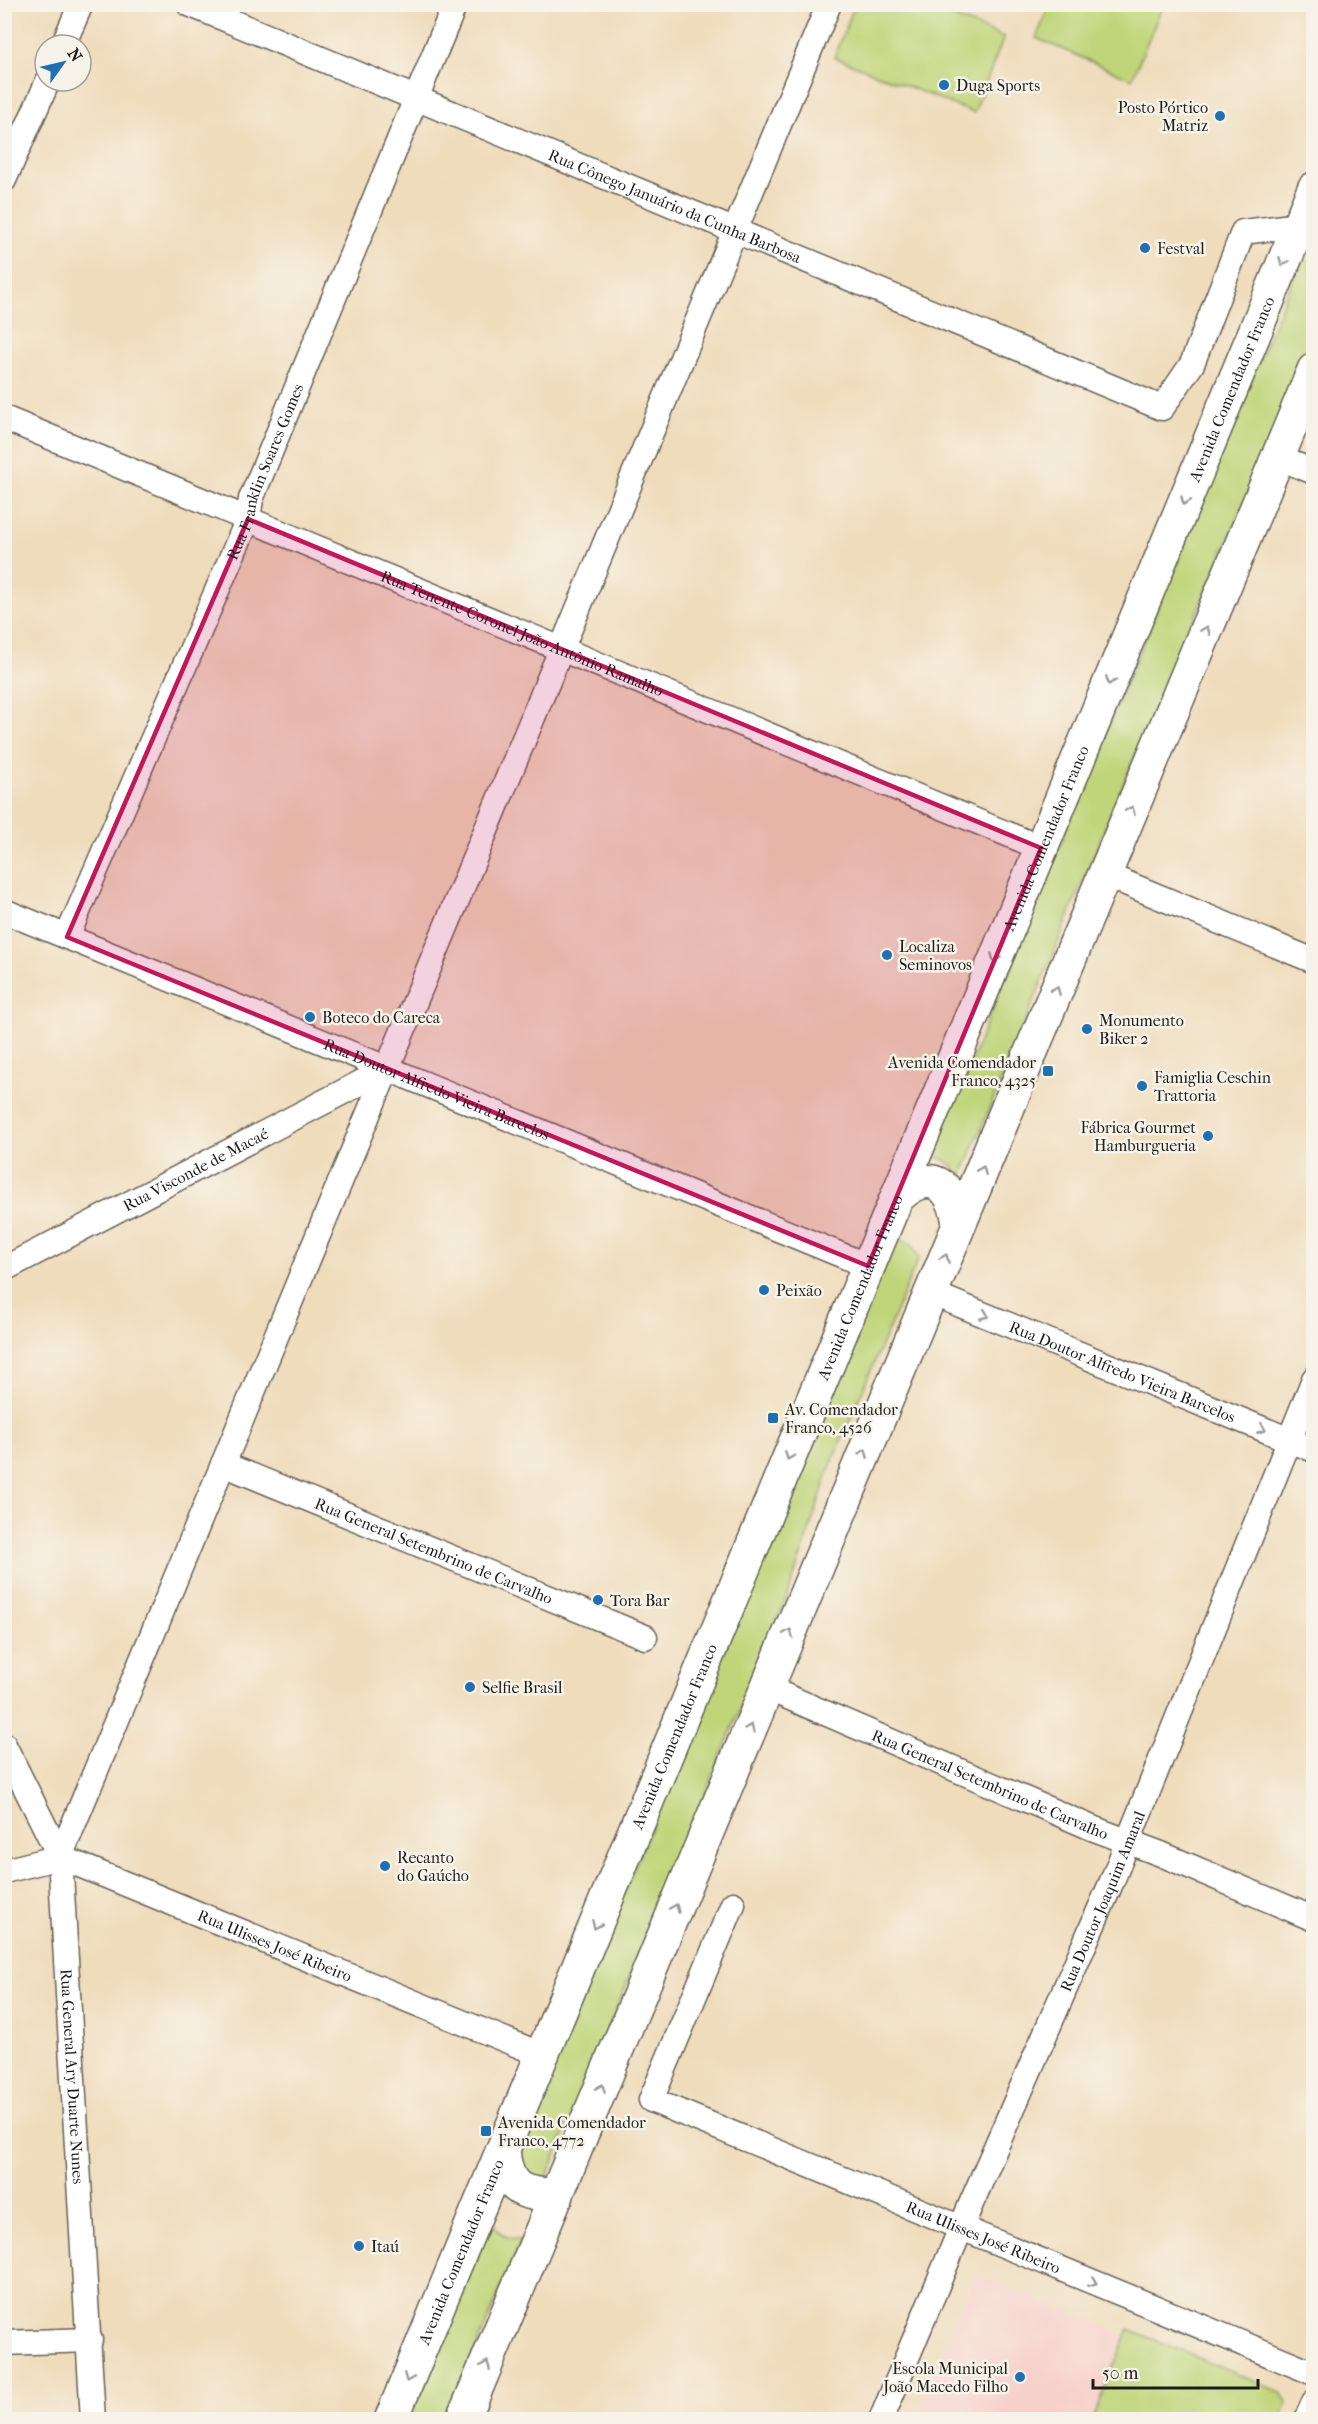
<svg xmlns="http://www.w3.org/2000/svg" width="1318" height="2424" viewBox="0 0 1318 2424" font-family="'IM FELL French Canon',serif">
<style>
.built{fill:#f7d0cb}
.green{fill:#c0d579;stroke:#6e784a;stroke-width:1.5}
.lines{fill:none;stroke-linecap:round;stroke-linejoin:round}
.minor-casing{stroke:#665f54;stroke-width:27}
.highway-casing{stroke:#665f54;stroke-width:36}
.minor{stroke:#fff;stroke-width:24}
.highway{stroke:#fff;stroke-width:33}
.oneway{stroke:#999}
.marked{fill:#c2185b;fill-opacity:0.2;stroke:#c2185b;stroke-width:4.5;stroke-linejoin:round}
.poi-dot{fill:#1f6fb2;stroke:#f7f3e8;stroke-width:2}
.labels{text-anchor:middle;stroke-width:5;stroke-linejoin:round;paint-order:stroke}
.poi-label{font-size:16px;fill:#1c1c1c;stroke:#f7f3e8;text-anchor:start}
.street-label{font-size:16px;fill:#1c1c1c;stroke:#f7f3e8}
</style>
<rect width="100%" height="100%" fill="#f7f3e8"/>
<filter id="ink" filterUnits="userSpaceOnUse"><feTurbulence type="fractalNoise" baseFrequency=".0167" numOctaves="2"/><feDisplacementMap in="SourceGraphic" scale="12" xChannelSelector="R" yChannelSelector="G"/><feConvolveMatrix kernelMatrix="1 2 1 2 8 2 1 2 1" color-interpolation-filters="sRGB"/></filter>
<filter id="wash" filterUnits="userSpaceOnUse"><feTurbulence type="fractalNoise" baseFrequency=".008" numOctaves="4" result="noise"/><feDisplacementMap in="SourceGraphic" scale="24" xChannelSelector="R" yChannelSelector="G"/><feGaussianBlur stdDeviation="1.35" result="paint"/><feColorMatrix in="noise" values="0 0 0 0 0 0 0 0 0 0 0 0 0 0 0 0 0 1.4 0 .05"/><feComposite in="paint" operator="in"/></filter>
<g filter="url(#wash)">
<rect width="100%" height="100%" fill="#efdcbb"/>
<path class="built" d="M975 2274 1126 2335 1092 2419 914 2420Z"/>
<g class="green">
<path d="M855 5H923L1004 37 974 113 834 57Z"/>
<path d="M1050 5V4L1163 5 1132 79 1036 38Z"/>
<path d="M1313 230 1314 342 1137 750 960 1180C953 1164 948 1159 932 1156Z"/>
<path d="M895 1238 910 1243 919 1257 830 1467 790 1589 544 2184 532 2183 515 2156Z"/>
<path d="M491 2210C493 2230 502 2239 521 2240L447 2419 405 2420Z"/>
<path d="M1129 2329 1280 2392 1288 2403 1281 2419H1092Z"/>
</g>
</g>
<g filter="url(#ink)">
<g class="lines">
<defs>
<g id="minor">
<path id="s1" d="M189 4 1162 408 1192 364 1243 232 1299 225"/>
<path d="M63 45 81 4"/>
<path d="M4 180 48 81"/>
<path id="s2" d="M4 418 1041 848"/>
<path d="M1277 457 1314 472"/>
<path d="M1104 874 1314 961"/>
<path id="s3" d="M4 911 868 1266"/>
<path id="s4" d="M67 937 248 519 251 499 455 4"/>
<path id="s5" d="M4 1269 387 1069"/>
<path id="s6" d="M931 1293 1314 1450"/>
<path id="s7" d="M223 1464 645 1637"/>
<path id="s8" d="M767 1688 1092 1828 1161 1854 1314 1919"/>
<path id="s9" d="M4 1745 60 1857 93 2420"/>
<path d="M60 1857 829 4"/>
<path id="s10" d="M4 1871 60 1857 542 2055"/>
<path id="s11" d="M733 1904 651 2100 1314 2373"/>
<path d="M4 2343 90 2340"/>
<path id="s12" d="M881 2420 971 2204 1112 1881 1314 1379"/>
<path d="M1306 2420 1314 2402"/>
</g>
<g id="highway">
<path d="M897 1198C929 1166 954 1184 959 1224"/>
<path d="M503 2150C507 2188 519 2195 557 2195"/>
<path id="s13" d="M391 2420 1314 189"/>
<path d="M463 2420 1314 370"/>
</g>
</defs>
<use href="#minor" class="minor-casing"/>
<use href="#highway" class="highway-casing"/>
<use href="#minor" class="minor"/>
<use href="#highway" class="highway"/>
</g>
<defs><path id="oneway-chevron" d="M-2-3.5L2.5 0L-2 3.5" fill="none" stroke-width="1.6" stroke-linecap="round" stroke-linejoin="round" transform="scale(1.5)"/></defs>
<g class="oneway">
<use href="#oneway-chevron" transform="translate(1283 262) rotate(113)"/>
<use href="#oneway-chevron" transform="translate(1185 501) rotate(112)"/>
<use href="#oneway-chevron" transform="translate(1206 630) rotate(-67)"/>
<use href="#oneway-chevron" transform="translate(1110 681) rotate(112)"/>
<use href="#oneway-chevron" transform="translate(1131 810) rotate(-67)"/>
<use href="#oneway-chevron" transform="translate(995 958) rotate(112)"/>
<use href="#oneway-chevron" transform="translate(1056 990) rotate(-68)"/>
<use href="#oneway-chevron" transform="translate(982 1170) rotate(-68)"/>
<use href="#oneway-chevron" transform="translate(945 1258) rotate(-68)"/>
<use href="#oneway-chevron" transform="translate(985 1315) rotate(22)"/>
<use href="#oneway-chevron" transform="translate(1262 1429) rotate(22)"/>
<use href="#oneway-chevron" transform="translate(864 1453) rotate(-67)"/>
<use href="#oneway-chevron" transform="translate(789 1456) rotate(112)"/>
<use href="#oneway-chevron" transform="translate(789 1633) rotate(-68)"/>
<use href="#oneway-chevron" transform="translate(750 1728) rotate(-67)"/>
<use href="#oneway-chevron" transform="translate(675 1908) rotate(-67)"/>
<use href="#oneway-chevron" transform="translate(596 1925) rotate(113)"/>
<use href="#oneway-chevron" transform="translate(601 2088) rotate(-67)"/>
<use href="#oneway-chevron" transform="translate(1093 2282) rotate(22)"/>
<use href="#oneway-chevron" transform="translate(486 2365) rotate(-67)"/>
<use href="#oneway-chevron" transform="translate(408 2378) rotate(112)"/>
</g>
</g>
<path class="marked" d="M248 519 1041 848 868 1266 67 937Z"/>
<g class="poi-dot">
<circle cx="944" cy="85" r="6"/>
<circle cx="1220" cy="116" r="6"/>
<circle cx="1145" cy="248" r="6"/>
<circle cx="887" cy="955" r="6"/>
<circle cx="310" cy="1017" r="6"/>
<circle cx="1087" cy="1029" r="6"/>
<rect x="1042" y="1065" width="12" height="12" rx="3"/>
<circle cx="1142" cy="1086" r="6"/>
<circle cx="1208" cy="1136" r="6"/>
<circle cx="764" cy="1290" r="6"/>
<rect x="767" y="1412" width="12" height="12" rx="3"/>
<circle cx="598" cy="1600" r="6"/>
<circle cx="470" cy="1687" r="6"/>
<circle cx="385" cy="1866" r="6"/>
<rect x="480" y="2125" width="12" height="12" rx="3"/>
<circle cx="359" cy="2246" r="6"/>
<circle cx="1020" cy="2377" r="6"/>
</g>
<g class="labels">
<g class="poi-label">
<text x="956" y="91">Duga Sports</text>
<text x="1208" y="113" text-anchor="end">Posto Pórtico<tspan x="1208" dy="18">Matriz</tspan></text>
<text x="1157" y="254">Festval</text>
<text x="899" y="952">Localiza<tspan x="899" dy="18">Seminovos</tspan></text>
<text x="322" y="1023">Boteco do Careca</text>
<text x="1099" y="1026">Monumento<tspan x="1099" dy="18">Biker 2</tspan></text>
<text x="1036" y="1068" text-anchor="end">Avenida Comendador<tspan x="1036" dy="18">Franco, 4325</tspan></text>
<text x="1154" y="1083">Famiglia Ceschin<tspan x="1154" dy="18">Trattoria</tspan></text>
<text x="1196" y="1133" text-anchor="end">Fábrica Gourmet<tspan x="1196" dy="18">Hamburgueria</tspan></text>
<text x="776" y="1296">Peixão</text>
<text x="785" y="1415">Av. Comendador<tspan x="785" dy="18">Franco, 4526</tspan></text>
<text x="610" y="1606">Tora Bar</text>
<text x="482" y="1693">Selfie Brasil</text>
<text x="397" y="1863">Recanto<tspan x="397" dy="18">do Gaúcho</tspan></text>
<text x="498" y="2128">Avenida Comendador<tspan x="498" dy="18">Franco, 4772</tspan></text>
<text x="371" y="2252">Itaú</text>
<text x="1008" y="2374" text-anchor="end">Escola Municipal<tspan x="1008" dy="18">João Macedo Filho</tspan></text>
</g>
<g class="street-label">
<text dy="6" stroke="none"><textPath href="#s1" startOffset="526">Rua Cônego Januário da Cunha Barbosa</textPath></text>
<text dy="6" stroke="none"><textPath href="#s13" startOffset="2198">Avenida Comendador Franco</textPath></text>
<text dy="6" stroke="none"><textPath href="#s4" startOffset="506">Rua Franklin Soares Gomes</textPath></text>
<text dy="6" stroke="none"><textPath href="#s2" startOffset="561">Rua Tenente-Coronel João Antônio Ramalho</textPath></text>
<text dy="6" stroke="none"><textPath href="#s13" startOffset="1712">Avenida Comendador Franco</textPath></text>
<text dy="6" stroke="none"><textPath href="#s3" startOffset="468">Rua Doutor Alfredo Vieira Barcelos</textPath></text>
<text dy="6" stroke="none"><textPath href="#s5" startOffset="216">Rua Visconde de Macaé</textPath></text>
<text dy="6" stroke="none"><textPath href="#s13" startOffset="1226">Avenida Comendador Franco</textPath></text>
<text dy="6" stroke="none"><textPath href="#s6" startOffset="207">Rua Doutor Alfredo Vieira Barcelos</textPath></text>
<text dy="6" stroke="none"><textPath href="#s7" startOffset="228">Rua General Setembrino de Carvalho</textPath></text>
<text dy="6" stroke="none"><textPath href="#s13" startOffset="740">Avenida Comendador Franco</textPath></text>
<text dy="6" stroke="none"><textPath href="#s8" startOffset="243">Rua General Setembrino de Carvalho</textPath></text>
<text dy="6" stroke="none"><textPath href="#s12" startOffset="564">Rua Doutor Joaquim Amaral</textPath></text>
<text dy="6" stroke="none"><textPath href="#s10" startOffset="290">Rua Ulisses José Ribeiro</textPath></text>
<text dy="6" stroke="none"><textPath href="#s9" startOffset="345">Rua General Ary Duarte Nunes</textPath></text>
<text dy="6" stroke="none"><textPath href="#s11" startOffset="572">Rua Ulisses José Ribeiro</textPath></text>
<text dy="6" stroke="none"><textPath href="#s13" startOffset="182">Avenida Comendador Franco</textPath></text>
</g>
</g>
<rect width="1318" height="2424" fill="none" stroke="#f7f3e8" stroke-width="24"/>
<g transform="translate(63 63) rotate(56)"><circle r="28" fill="#f7f3e8" stroke="#9f9d96" stroke-width="1.5"/>
<path d="M0-4.5L10 22L0 15L-10 22Z" fill="#1f6fb2"/>
<text y="-9" font-size="16" font-weight="bold" text-anchor="middle" fill="#1c1c1c">N</text>
</g>
<path d="M1093 2379v9h165v-9" fill="none" stroke="#1c1c1c" stroke-width="3"/>
<text x="1102" y="2379" font-size="18" fill="#1c1c1c" stroke="#f7f3e8" stroke-width="4.5" paint-order="stroke">50 m</text>
</svg>
